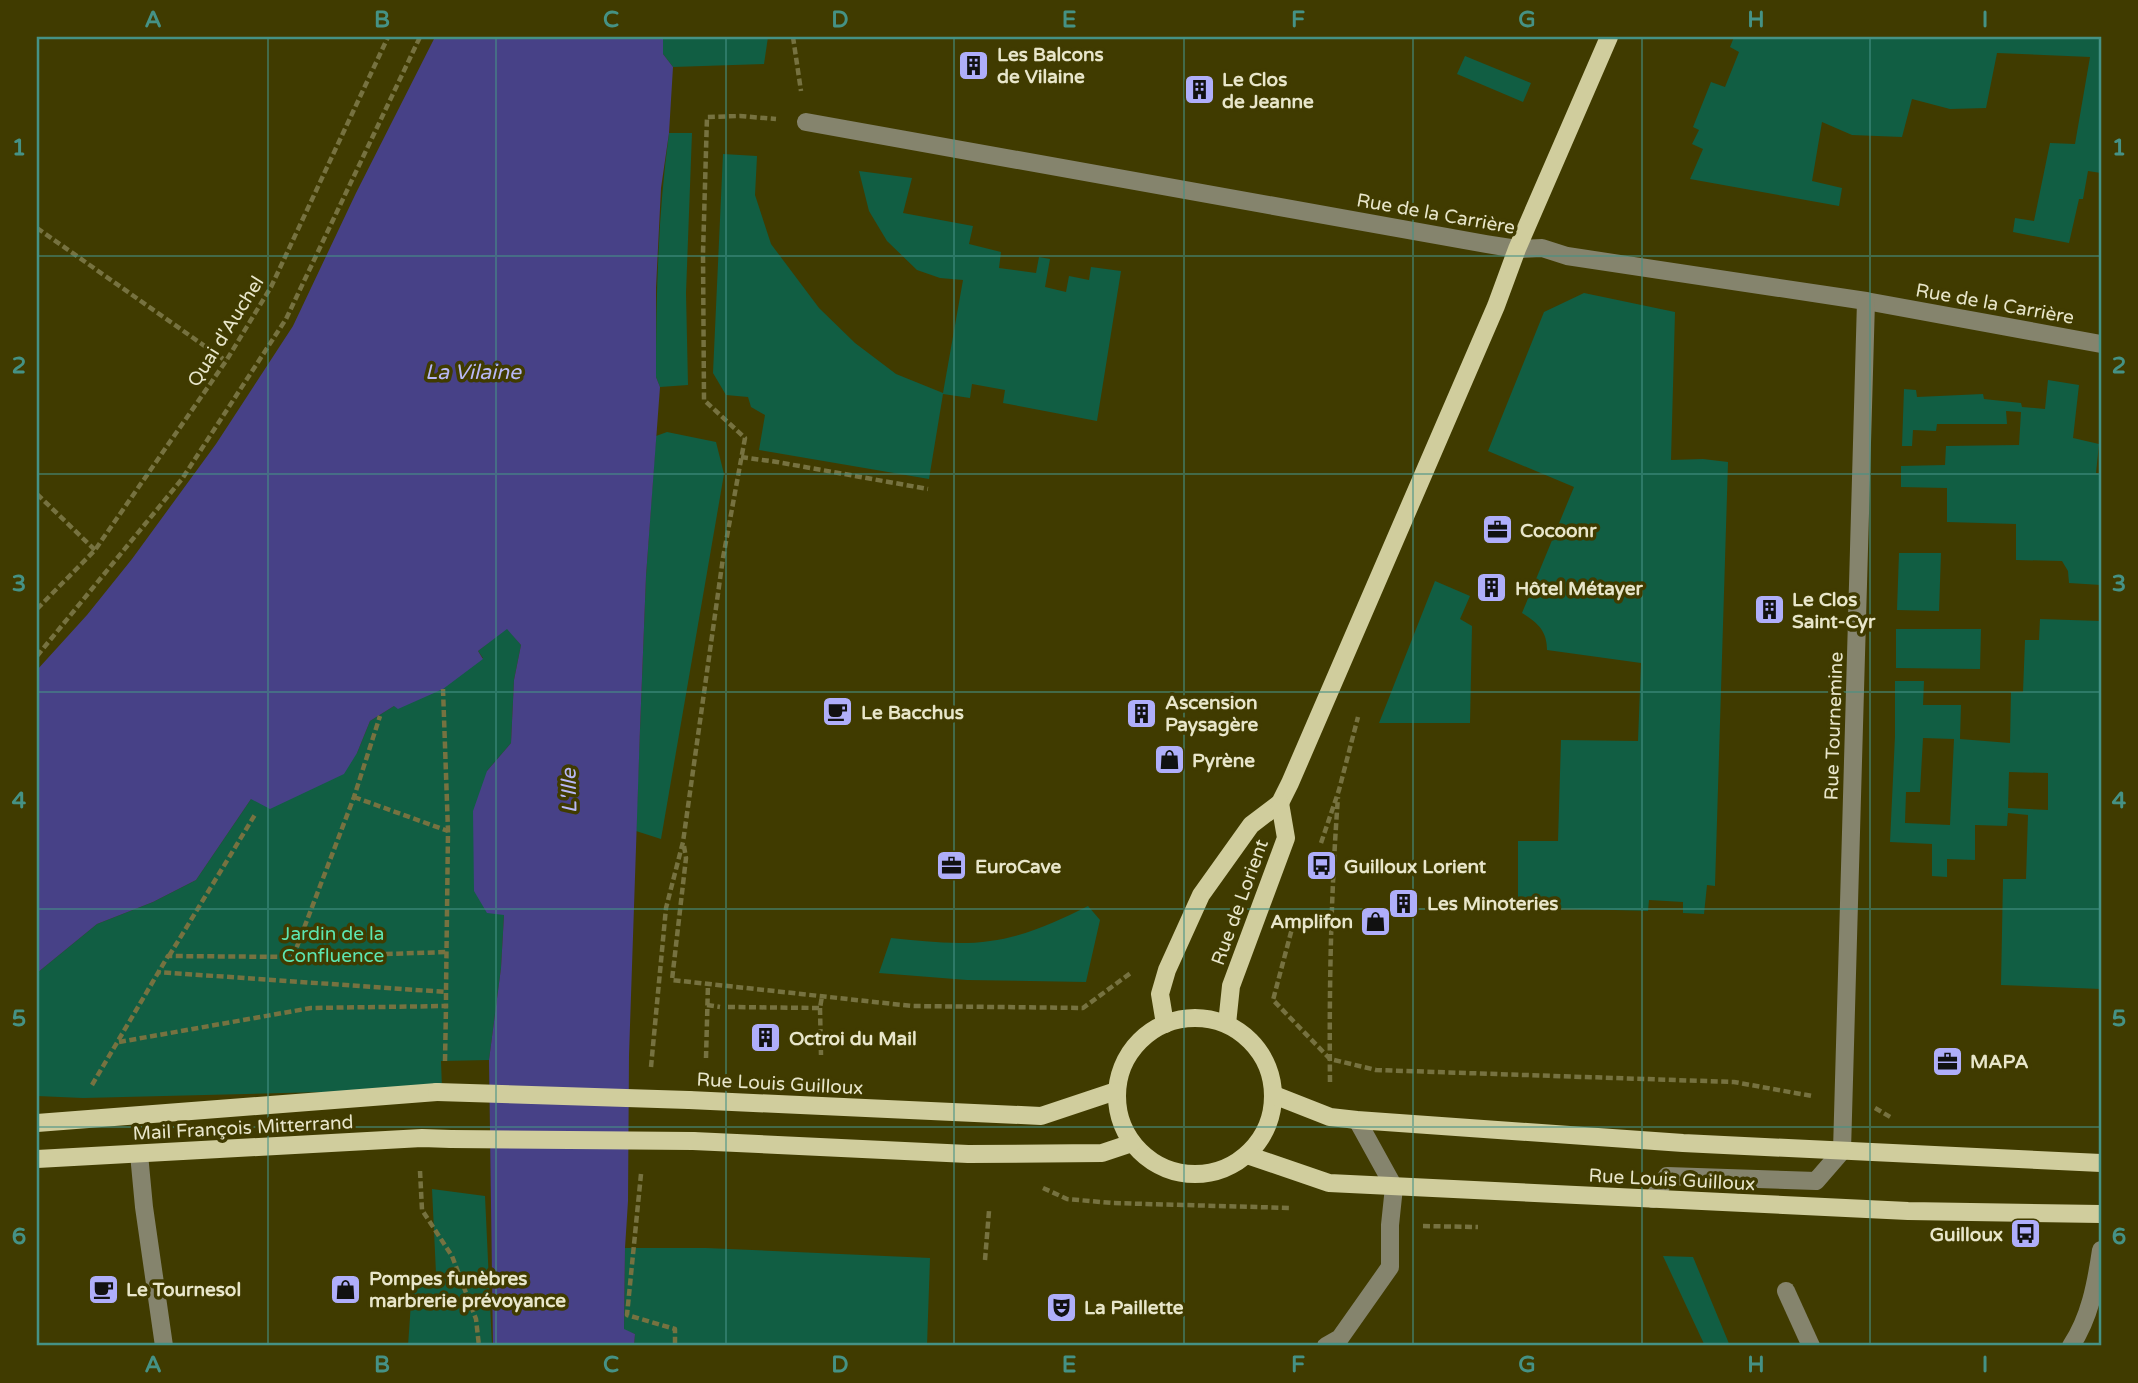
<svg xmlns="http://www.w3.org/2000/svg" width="2138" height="1383" viewBox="0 0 2138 1383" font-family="'Varela Round',sans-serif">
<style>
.green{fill:#115e43;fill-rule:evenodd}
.water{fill:#474187}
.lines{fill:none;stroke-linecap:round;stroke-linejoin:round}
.path{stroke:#767240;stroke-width:4.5;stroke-dasharray:7 3.5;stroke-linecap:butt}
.minor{stroke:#85846d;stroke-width:18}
.major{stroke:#d0cd9d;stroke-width:18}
.major-bridge{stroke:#d0cd9d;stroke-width:18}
.grid{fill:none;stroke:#459285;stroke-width:2;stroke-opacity:0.55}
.labels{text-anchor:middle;stroke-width:7;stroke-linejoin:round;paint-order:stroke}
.poi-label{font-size:19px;font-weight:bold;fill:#e8e6ca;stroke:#403b00;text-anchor:start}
.street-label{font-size:19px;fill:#e8e6ca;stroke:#403b00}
.park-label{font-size:19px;fill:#5ce6b1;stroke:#403b00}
.water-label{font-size:21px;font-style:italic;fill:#b8b8f5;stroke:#403b00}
.neatline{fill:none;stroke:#459285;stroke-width:2.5}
.grid-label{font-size:23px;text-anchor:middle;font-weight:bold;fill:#459285}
</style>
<rect width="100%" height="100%" fill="#403b00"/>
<g class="green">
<path d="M663 37H768L764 64 673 67 663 54Z"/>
<path d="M1734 37H2101V173L2088 171 2083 199H2079L2069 243 2013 232 2015 218 2034 221 2050 143 2075 144 2090 57 1997 53 1986 108 1950 109 1912 99 1902 137 1852 135 1822 122 1812 181 1842 188 1839 206 1690 179 1703 149 1692 144 1699 130 1693 127 1711 82 1725 87 1739 52 1730 47Z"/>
<path d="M1465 56 1531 83 1523 102 1457 74Z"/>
<path d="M669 133H692L686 293 688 385 660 387 656 377C656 295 658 214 669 133Z"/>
<path d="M723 154 757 156 755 195 771 244 819 308 855 343 896 374 943 393 963 280 940 278 917 270 887 241 869 211 859 171 912 178 903 213 973 226 969 244 1001 252 999 268 1036 273 1039 257 1050 259 1045 287 1066 292 1069 276 1089 280 1091 267 1121 271 1097 421 1003 403 1005 390 972 384 970 398 943 394 929 479 759 450 765 415 751 407 748 397 726 395 713 373Z"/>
<path d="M1584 293 1675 312 1671 460 1703 459 1728 462 1715 886 1707 885 1704 914 1683 913V902L1649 900 1648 911 1518 907V841H1558L1561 740 1638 741 1641 663 1547 650C1547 631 1538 623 1522 613L1574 487 1488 451 1544 312Z"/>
<path d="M2048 380 2079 385 2073 438 2099 444 2096 473 2101 474V585L2069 583 2068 571 2062 561 2016 560V524L1947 522V488L1901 487V466L1945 465 1946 446 2019 445 2021 412 2006 411 2007 424H1937L1936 431 1913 430 1912 446H1902L1904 389 1916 390 1917 397 1983 394 1984 399 2021 403 2022 407 2045 409Z"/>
<path d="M667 432 716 442 724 474 661 839 636 831 646 576 656 436Z"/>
<path d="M1899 553H1941L1939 611 1897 610Z"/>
<path d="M1435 581 1470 596 1460 619 1472 626 1470 723H1379Z"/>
<path d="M2040 619 2101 621V989L2001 985 2003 879H2026L2028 815 2008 813 2007 826 1975 825V860L1947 859V877L1932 876V844L1890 842 1895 736V681H1924L1923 705H1961L1960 739 2010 743 2011 692H2023L2025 640H2039ZM1923 738 1954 739 1950 825 1905 823 1906 792H1920ZM2009 772 2048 773V810L2008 808Z"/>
<path d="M507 628 521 645 514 680 511 743 487 771 504 915 501 968 489 1060 441 1061 442 1089 83 1098 37 1096V973L97 924 153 902 196 880 251 799 357 753 370 721 394 706 483 658 478 651Z"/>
<path d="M1896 629H1981L1980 669 1896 668Z"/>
<path d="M1088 906 1100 920 1086 982 967 980 879 973 891 938C924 941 957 946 990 941 1024 937 1058 921 1088 906Z"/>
<path d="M432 1189 485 1196 492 1346H408L413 1274 436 1273Z"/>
<path d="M625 1248H706L930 1258 927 1346H634L635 1334 624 1330Z"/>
<path d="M1663 1256 1693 1257 1730 1346H1705Z"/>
</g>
<path class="water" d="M435 37H663V54L673 67 669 133 661 188 656 288V377L660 387 646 576 640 729 629 1055 628 1201 625 1248 624 1329 635 1334 634 1346H493L489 1060 501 968 504 915 487 913 474 891 473 811 487 771 511 743 514 680 521 645 507 629 478 651 483 659 443 689 398 709 394 706 370 721 357 753 344 774 270 809 251 799 196 880 153 902 97 924 37 973V670L87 615 132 559 216 444 293 326 356 193Z"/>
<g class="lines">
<g class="path">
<path d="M793 37 801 91"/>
<path d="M37 228 226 361"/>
<path d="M741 457 777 462 928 489"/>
<path d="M37 494 95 550"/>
<path d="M37 609 95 550 226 361 271 287 388 37"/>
<path d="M37 656 182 479 286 319 420 37"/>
<path d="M443 689 448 831 446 992"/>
<path d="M354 797 448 831"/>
<path d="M1321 843 1339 790 1358 717"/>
<path d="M684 846 686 858 672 980 912 1006 1083 1008 1132 972"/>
<path d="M1294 921 1273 1000 1330 1059 1376 1070 1734 1082 1812 1096"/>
<path d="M169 956 256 813"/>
<path d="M293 957 354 797 380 716"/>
<path d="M707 1005 720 1007"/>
<path d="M728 1007 820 1008 822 996"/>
<path d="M820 1008 821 1055"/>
<path d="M119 1042 311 1008 446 1006V992L157 972"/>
<path d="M706 1058 708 984"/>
<path d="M445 1061 446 1006"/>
<path d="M651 1067 666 908 683 842 723 558 745 438 704 400 703 253 707 117 740 116 776 119"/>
<path d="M1330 1082C1329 987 1331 892 1338 797"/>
<path d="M92 1085 168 956 293 957 448 952"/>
<path d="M1875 1108 1892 1118"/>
<path d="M420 1171 422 1210 452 1256 476 1319 479 1346"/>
<path d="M641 1174 627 1315 675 1329V1346"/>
<path d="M1043 1188 1067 1199 1112 1203 1291 1208"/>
<path d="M1423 1226 1478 1227"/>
<path d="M985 1260 989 1211"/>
</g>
<g class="minor">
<path d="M806 122 1486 244 1517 249 1542 248 1567 256 1866 301 2101 344"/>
<path d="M139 1154 144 1207 164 1346"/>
<path d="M1653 1199 1667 1176 1816 1181 1842 1151 1866 301"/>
<path d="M1786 1291 1811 1346"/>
<path d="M1326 1346 1340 1338 1390 1267V1225L1394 1187 1357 1120"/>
<path d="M2071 1346C2090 1317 2096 1284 2101 1250"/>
</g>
<g class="major">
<circle cx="1195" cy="1096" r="78"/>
<path d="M1165 1024 1160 994 1167 970 1201 895 1251 825 1280 803 1290 783 1496 306 1517 249 1609 37"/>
<path d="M1227 1024 1231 986 1286 838 1280 803"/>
<path d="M1274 1095 1330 1117 1357 1120 1683 1143 2101 1163"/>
<path d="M689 1100 1041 1116 1116 1091"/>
<path d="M37 1123 437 1092"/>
<path d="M693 1141 968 1154 1102 1153 1132 1143"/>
<path d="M1247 1155 1329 1183 1908 1211 2101 1214"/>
<path d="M37 1159 422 1138 451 1139"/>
</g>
<g class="major-bridge">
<path d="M437 1092 689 1100"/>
<path d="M451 1139 693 1141"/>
</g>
</g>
<path class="grid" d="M268 37V1346M496 37V1346M726 37V1346M954 37V1346M1184 37V1346M1413 37V1346M1642 37V1346M1870 37V1346M37 256H2101M37 474H2101M37 692H2101M37 909H2101M37 1127H2101"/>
<defs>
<symbol id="building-square" viewBox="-11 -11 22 22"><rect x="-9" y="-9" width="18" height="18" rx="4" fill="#afaefa" stroke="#403b00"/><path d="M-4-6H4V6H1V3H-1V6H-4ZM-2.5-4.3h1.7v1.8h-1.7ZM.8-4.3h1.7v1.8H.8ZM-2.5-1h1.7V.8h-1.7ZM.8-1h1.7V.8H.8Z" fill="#111"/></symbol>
<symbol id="office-square" viewBox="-11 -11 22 22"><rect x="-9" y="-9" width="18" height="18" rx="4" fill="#afaefa" stroke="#403b00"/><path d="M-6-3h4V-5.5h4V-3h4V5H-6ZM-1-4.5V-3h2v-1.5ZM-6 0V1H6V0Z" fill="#111"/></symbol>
<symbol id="cafe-square" viewBox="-11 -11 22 22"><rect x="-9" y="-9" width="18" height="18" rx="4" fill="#afaefa" stroke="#403b00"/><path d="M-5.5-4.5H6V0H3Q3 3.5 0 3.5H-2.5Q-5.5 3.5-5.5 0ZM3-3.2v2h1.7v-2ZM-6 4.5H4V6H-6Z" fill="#111"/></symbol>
<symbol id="shop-square" viewBox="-11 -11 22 22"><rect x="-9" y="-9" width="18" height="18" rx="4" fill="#afaefa" stroke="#403b00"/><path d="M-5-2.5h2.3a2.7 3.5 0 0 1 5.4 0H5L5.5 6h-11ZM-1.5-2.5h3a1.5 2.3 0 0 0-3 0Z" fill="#111"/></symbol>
<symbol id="bus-square" viewBox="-11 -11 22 22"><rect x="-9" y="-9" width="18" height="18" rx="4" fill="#afaefa" stroke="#403b00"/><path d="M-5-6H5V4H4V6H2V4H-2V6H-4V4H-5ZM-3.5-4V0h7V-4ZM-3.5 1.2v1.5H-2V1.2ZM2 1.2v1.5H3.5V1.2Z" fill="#111"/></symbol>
<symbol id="theatre-square" viewBox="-11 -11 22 22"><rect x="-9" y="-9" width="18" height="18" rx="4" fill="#afaefa" stroke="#403b00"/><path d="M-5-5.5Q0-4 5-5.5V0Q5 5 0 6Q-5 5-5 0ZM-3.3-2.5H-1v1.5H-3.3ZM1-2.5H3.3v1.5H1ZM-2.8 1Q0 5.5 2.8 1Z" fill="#111"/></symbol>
</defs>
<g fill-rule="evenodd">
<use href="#building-square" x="956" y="48" width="35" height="35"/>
<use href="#building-square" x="1182" y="72" width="35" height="35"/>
<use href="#office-square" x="1480" y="512" width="35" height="35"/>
<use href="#building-square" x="1474" y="570" width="35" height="35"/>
<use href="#building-square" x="1752" y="592" width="35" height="35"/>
<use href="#cafe-square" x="820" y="694" width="35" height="35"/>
<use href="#building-square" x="1124" y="696" width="35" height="35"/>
<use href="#shop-square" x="1152" y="742" width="35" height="35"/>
<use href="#office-square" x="934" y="848" width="35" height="35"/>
<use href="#bus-square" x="1304" y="848" width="35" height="35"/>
<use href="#building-square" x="1386" y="886" width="35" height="35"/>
<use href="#shop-square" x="1358" y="904" width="35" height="35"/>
<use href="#building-square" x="748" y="1020" width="35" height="35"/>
<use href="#office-square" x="1930" y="1044" width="35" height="35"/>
<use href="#bus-square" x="2008" y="1216" width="35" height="35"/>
<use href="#cafe-square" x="86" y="1272" width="35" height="35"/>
<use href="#shop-square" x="328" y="1272" width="35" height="35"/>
<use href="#theatre-square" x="1044" y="1290" width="35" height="35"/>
</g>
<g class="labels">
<g class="poi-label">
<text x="997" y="61">Les Balcons<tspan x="997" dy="22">de Vilaine</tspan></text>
<text x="1222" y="86">Le Clos<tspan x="1222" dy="22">de Jeanne</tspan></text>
<text x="1520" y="537">Cocoonr</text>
<text x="1515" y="595">Hôtel Métayer</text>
<text x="1792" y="606">Le Clos<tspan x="1792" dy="22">Saint-Cyr</tspan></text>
<text x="1165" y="709">Ascension<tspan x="1165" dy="22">Paysagère</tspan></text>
<text x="861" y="719">Le Bacchus</text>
<text x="1192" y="767">Pyrène</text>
<text x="975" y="873">EuroCave</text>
<text x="1344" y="873">Guilloux Lorient</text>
<text x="1427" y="910">Les Minoteries</text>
<text x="1353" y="928" text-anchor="end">Amplifon</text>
<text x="789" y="1045">Octroi du Mail</text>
<text x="1970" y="1068">MAPA</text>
<text x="2003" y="1241" text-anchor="end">Guilloux</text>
<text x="369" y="1285">Pompes funèbres<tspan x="369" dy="22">marbrerie prévoyance</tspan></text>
<text x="126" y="1296">Le Tournesol</text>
<text x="1084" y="1314">La Paillette</text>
</g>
<g class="street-label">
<text transform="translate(1436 213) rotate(10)" y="7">Rue de la Carrière</text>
<text transform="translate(1995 303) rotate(10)" y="7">Rue de la Carrière</text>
<text transform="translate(225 331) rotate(-58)" y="7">Quai d'Auchel</text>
<text transform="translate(1833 726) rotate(-88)" y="7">Rue Tournemine</text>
<text transform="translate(1239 902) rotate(-70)" y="7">Rue de Lorient</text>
<text transform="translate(780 1083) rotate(3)" y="7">Rue Louis Guilloux</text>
<text transform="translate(243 1127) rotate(-3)" y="7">Mail François Mitterrand</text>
<text transform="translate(1672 1179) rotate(3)" y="7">Rue Louis Guilloux</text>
</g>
<g class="park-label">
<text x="333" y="940">Jardin de la<tspan x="333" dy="22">Confluence</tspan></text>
</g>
<g class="water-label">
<text x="473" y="379">La Vilaine</text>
<text transform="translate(569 791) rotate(-91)" y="7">L'Ille</text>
</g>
</g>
<rect width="2138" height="1383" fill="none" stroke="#403b00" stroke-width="77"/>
<rect x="38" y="38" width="2062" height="1306" class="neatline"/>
<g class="grid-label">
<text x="153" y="27">A</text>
<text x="382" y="27">B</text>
<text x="611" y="27">C</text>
<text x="840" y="27">D</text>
<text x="1069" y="27">E</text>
<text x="1298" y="27">F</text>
<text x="1527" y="27">G</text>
<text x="1756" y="27">H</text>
<text x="1985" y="27">I</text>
<text x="19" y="155">1</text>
<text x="2119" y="155">1</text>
<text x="19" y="373">2</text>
<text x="2119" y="373">2</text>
<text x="19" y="591">3</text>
<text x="2119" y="591">3</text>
<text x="19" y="808">4</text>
<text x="2119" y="808">4</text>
<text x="19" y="1026">5</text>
<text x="2119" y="1026">5</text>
<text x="19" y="1244">6</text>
<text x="2119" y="1244">6</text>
<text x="153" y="1372">A</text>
<text x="382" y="1372">B</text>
<text x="611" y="1372">C</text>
<text x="840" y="1372">D</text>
<text x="1069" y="1372">E</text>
<text x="1298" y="1372">F</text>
<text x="1527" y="1372">G</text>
<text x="1756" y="1372">H</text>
<text x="1985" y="1372">I</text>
</g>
</svg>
